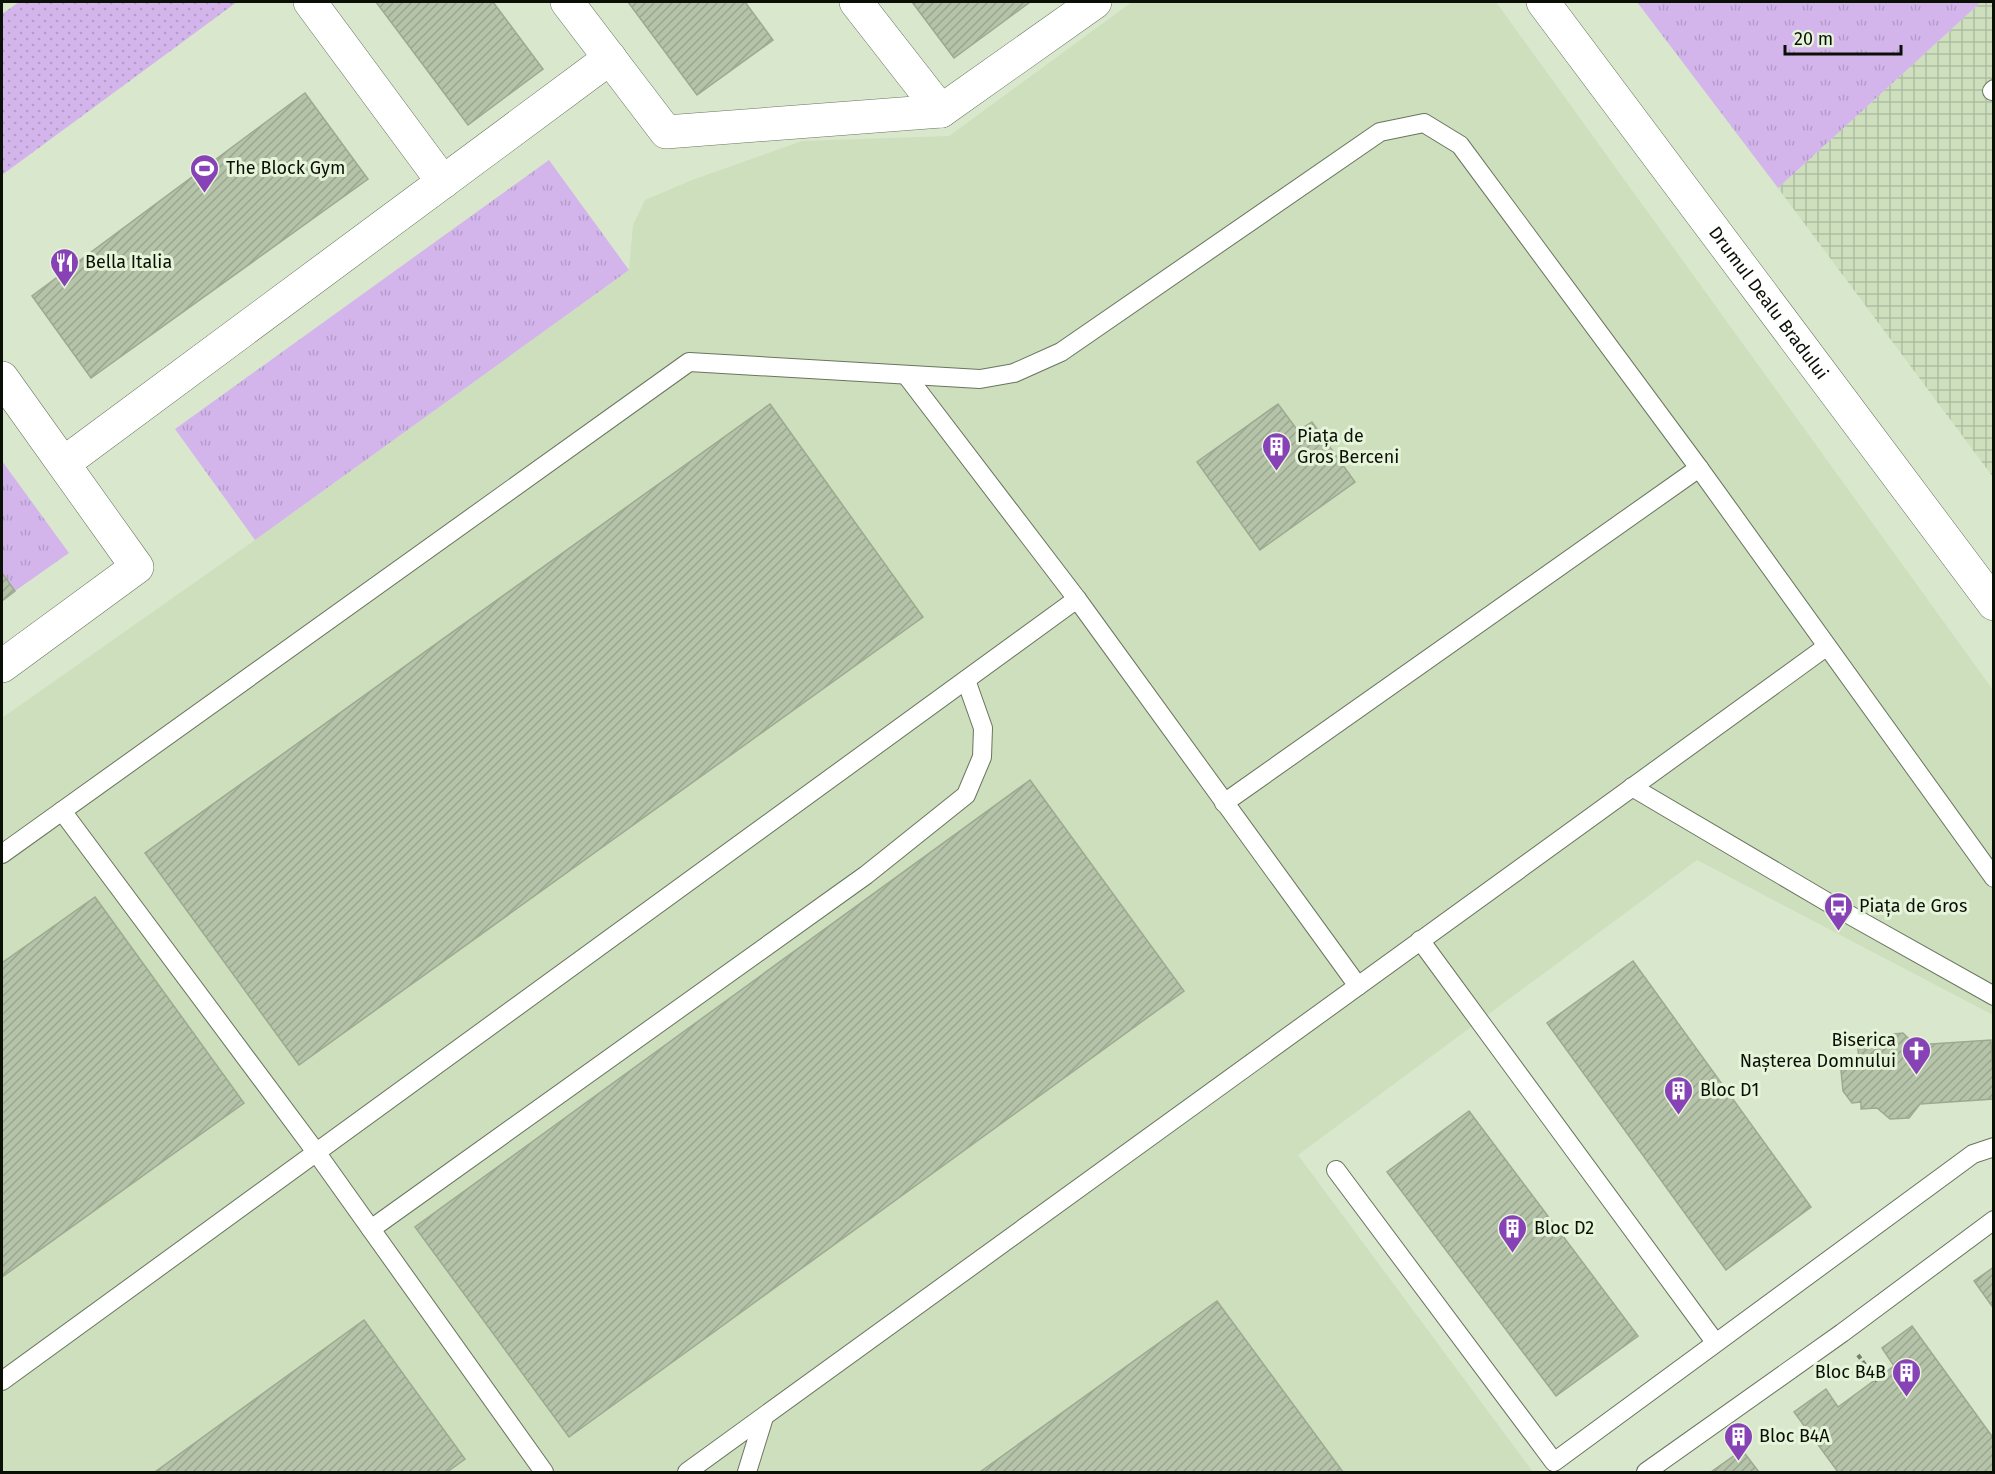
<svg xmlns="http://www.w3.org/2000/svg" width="1995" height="1474" viewBox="0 0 1995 1474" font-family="'Fira Sans',sans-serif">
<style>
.built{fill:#cddfbd}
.industrial{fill:url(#industrial-grid)}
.grass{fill:url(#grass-tufts)}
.park{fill:url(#park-dots)}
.building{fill:url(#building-hatch);stroke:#9daa91;stroke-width:1.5}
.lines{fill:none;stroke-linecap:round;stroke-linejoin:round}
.service-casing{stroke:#69755e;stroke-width:20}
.minor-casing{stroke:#69755e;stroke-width:34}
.path{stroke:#747e6c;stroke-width:4;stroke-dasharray:4.5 3;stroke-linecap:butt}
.service{stroke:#fff;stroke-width:18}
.minor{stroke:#fff;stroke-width:33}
.labels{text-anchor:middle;stroke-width:6;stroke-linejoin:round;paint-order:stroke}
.poi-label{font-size:18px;fill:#0b1007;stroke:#e6f5da;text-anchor:start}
.street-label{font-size:18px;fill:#0b1007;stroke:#e6f5da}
</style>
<defs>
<pattern id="industrial-grid" width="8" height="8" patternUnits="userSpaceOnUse" patternTransform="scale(1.5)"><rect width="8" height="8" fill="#cddfbd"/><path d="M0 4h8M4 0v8" fill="none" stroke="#afbea1"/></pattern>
<pattern id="grass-tufts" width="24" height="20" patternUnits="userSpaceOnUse" patternTransform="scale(1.5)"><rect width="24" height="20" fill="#d3b5ec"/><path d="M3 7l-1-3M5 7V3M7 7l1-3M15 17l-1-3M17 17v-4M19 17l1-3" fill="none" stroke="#b49bc9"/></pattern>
<pattern id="park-dots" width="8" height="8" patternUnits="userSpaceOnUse" patternTransform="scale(1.5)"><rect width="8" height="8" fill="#d3b5ec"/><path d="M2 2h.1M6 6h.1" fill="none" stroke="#b49bc9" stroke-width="1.8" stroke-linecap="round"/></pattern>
<pattern id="building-hatch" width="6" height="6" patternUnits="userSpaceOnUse" patternTransform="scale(1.5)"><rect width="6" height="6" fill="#b5c3a9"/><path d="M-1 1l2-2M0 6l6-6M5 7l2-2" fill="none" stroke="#9aa690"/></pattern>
</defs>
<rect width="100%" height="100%" fill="#d9e8cd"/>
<path class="built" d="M1132 2H1496L1993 690V1015L1697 860 1298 1155 1533 1472H2V718L255 540 629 270 633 225 645 200 692 180 802 141 949 136Z"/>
<path class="industrial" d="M1981 2H1993V477L1778 188Z"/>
<g class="grass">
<path d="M1637 2H1981L1778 188Z"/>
<path d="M549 160 629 270 255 540 175 429Z"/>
<path d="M2 461 69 553 15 591 2 573Z"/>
</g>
<path class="park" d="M19 2H237L2 175V14Z"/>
<g class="building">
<path d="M376 2H493L543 69 468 125Z"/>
<path d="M628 2H745L773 40 697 95Z"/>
<path d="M912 2H1030L954 58Z"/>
<path d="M305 93 368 179 91 378 32 296Z"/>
<path d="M770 404 923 617 299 1065 145 853Z"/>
<path d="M1278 404 1298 431 1312 422 1355 482 1260 550 1197 462Z"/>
<path d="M2 573 15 591 2 601Z"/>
<path d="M1030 780 1184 991 569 1437 415 1227Z"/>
<path d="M95 897 244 1103 2 1277V963Z"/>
<path d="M1633 961 1811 1207 1726 1270 1547 1023Z"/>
<path d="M1903 1033 1915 1045 1991 1040 1994 1099 1920 1104 1909 1118 1890 1119 1877 1108 1861 1109V1102L1852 1103 1843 1091 1841 1071 1848 1060H1859L1858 1049 1873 1048 1884 1035Z"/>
<path d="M1469 1111 1638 1336 1556 1396 1387 1172Z"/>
<path d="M1994 1267V1309L1974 1281Z"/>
<path d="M1217 1301 1343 1472H980Z"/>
<path d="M364 1320 465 1459 447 1472H155Z"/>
<path d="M1912 1326 1994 1439V1472H1838L1794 1412 1826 1389 1838 1407 1894 1366 1882 1348Z"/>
<path d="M1742 1450 1759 1472H1711Z"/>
</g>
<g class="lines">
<defs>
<g id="service">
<path d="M1992 91 1994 89"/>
<path d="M906 375 1077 599 1358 986"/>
<path d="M1632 787 1839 909 1994 996"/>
<path d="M1224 803 1699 468"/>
<path d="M62 811 316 1152 544 1472"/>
<path d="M2 854 689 362 980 379 1014 373 1061 352 1380 132 1424 123 1460 145 1699 468 1994 878"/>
<path d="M1420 940 1715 1342"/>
<path d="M1336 1170 1554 1462 1973 1154 1994 1147"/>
<path d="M371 1229 866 875 966 795 982 757 983 728 966 680"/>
<path d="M2 1381 1077 599"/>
<path d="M687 1472 1826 647"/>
<path d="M747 1472 764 1417"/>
<path d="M1646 1472 1842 1333 1994 1220"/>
</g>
<g id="minor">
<path d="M310 2 443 182"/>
<path d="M567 2 666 132 941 111 1095 2"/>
<path d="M856 2 941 111"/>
<path id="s1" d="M1543 2 1994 604"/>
<path d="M2 378 137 567 2 666"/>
<path d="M64 463 610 58"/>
</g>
</defs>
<use href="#service" class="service-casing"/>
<use href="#minor" class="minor-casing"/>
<path class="path" d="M1858 1355 1877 1381"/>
<use href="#service" class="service"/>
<use href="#minor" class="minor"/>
</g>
<defs>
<symbol id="stadium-pin" viewBox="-11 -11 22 30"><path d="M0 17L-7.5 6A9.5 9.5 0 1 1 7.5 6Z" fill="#8742b6" stroke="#e6f5da"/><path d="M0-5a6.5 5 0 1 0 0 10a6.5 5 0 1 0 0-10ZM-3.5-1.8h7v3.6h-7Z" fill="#fff"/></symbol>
<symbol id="restaurant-pin" viewBox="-11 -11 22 30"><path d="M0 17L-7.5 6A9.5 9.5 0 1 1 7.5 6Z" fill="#8742b6" stroke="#e6f5da"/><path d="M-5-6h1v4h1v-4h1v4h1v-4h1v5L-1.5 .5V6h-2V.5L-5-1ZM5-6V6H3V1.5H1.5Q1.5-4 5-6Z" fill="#fff"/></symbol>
<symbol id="building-pin" viewBox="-11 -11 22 30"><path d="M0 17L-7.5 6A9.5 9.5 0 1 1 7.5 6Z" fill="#8742b6" stroke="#e6f5da"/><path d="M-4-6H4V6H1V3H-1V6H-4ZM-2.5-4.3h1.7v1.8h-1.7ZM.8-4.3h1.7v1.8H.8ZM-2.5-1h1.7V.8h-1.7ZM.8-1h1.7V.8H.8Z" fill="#fff"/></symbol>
<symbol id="bus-pin" viewBox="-11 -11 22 30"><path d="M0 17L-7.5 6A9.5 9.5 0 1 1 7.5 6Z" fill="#8742b6" stroke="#e6f5da"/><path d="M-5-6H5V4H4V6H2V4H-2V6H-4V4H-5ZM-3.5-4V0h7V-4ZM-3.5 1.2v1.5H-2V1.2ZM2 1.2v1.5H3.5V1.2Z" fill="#fff"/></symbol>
<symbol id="church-pin" viewBox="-11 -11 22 30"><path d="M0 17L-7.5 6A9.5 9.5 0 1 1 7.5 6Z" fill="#8742b6" stroke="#e6f5da"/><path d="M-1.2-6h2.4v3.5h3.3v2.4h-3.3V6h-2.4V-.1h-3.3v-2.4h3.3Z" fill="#fff"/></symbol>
</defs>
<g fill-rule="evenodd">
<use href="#stadium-pin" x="188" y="152" width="33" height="45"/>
<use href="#restaurant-pin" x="48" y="246" width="33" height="45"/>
<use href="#building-pin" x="1260" y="430" width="33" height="45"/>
<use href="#bus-pin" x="1822" y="890" width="33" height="45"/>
<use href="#church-pin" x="1900" y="1034" width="33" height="45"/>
<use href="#building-pin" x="1662" y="1074" width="33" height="45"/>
<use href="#building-pin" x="1496" y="1212" width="33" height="45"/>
<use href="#building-pin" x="1890" y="1356" width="33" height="45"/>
<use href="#building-pin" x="1722" y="1420" width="33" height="45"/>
</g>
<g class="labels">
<g class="poi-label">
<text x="226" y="174">The Block Gym</text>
<text x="85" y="268">Bella Italia</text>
<text x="1297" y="442">Piața de<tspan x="1297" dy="21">Gros Berceni</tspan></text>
<text x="1859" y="912">Piața de Gros</text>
<text x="1896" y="1046" text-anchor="end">Biserica<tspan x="1896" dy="21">Nașterea Domnului</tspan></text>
<text x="1700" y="1096">Bloc D1</text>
<text x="1534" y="1234">Bloc D2</text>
<text x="1886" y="1378" text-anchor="end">Bloc B4B</text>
<text x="1759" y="1442">Bloc B4A</text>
</g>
<g class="street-label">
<text dy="6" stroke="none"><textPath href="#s1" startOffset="376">Drumul Dealu Bradului</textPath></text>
</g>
</g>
<rect width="1995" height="1474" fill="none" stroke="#0b1007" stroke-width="6"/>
<path d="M1785 45v9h116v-9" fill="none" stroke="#0b1007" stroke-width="3"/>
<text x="1794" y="45" font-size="18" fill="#0b1007" stroke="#e6f5da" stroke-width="4.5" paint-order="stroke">20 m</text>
</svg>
